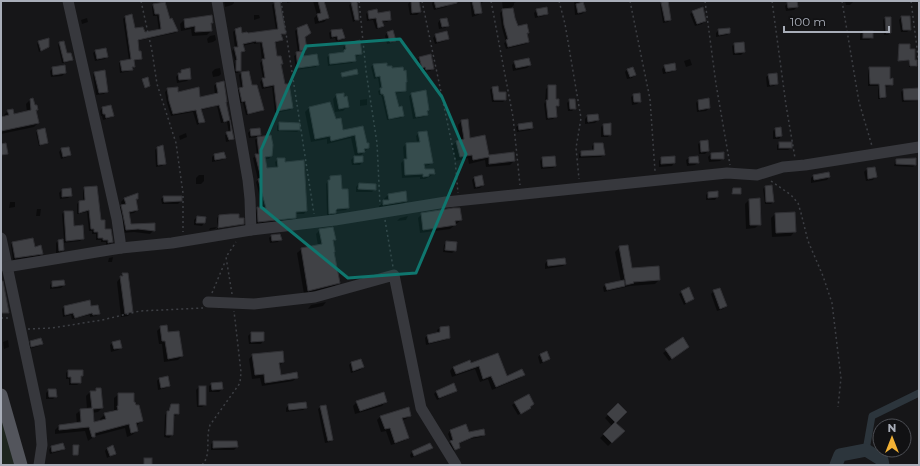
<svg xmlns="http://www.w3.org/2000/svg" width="920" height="466" viewBox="0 0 920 466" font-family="Montserrat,sans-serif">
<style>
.green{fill:#1e261f}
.shadow{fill:#0007}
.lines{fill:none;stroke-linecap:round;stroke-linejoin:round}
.canal{stroke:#2c353c;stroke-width:7}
.river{stroke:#2c353c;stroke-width:13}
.building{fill:#404145;stroke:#303034}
.path{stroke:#3d3f44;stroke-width:1.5;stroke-dasharray:2 3;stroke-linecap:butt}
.minor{stroke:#37383d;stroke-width:11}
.major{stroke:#53555c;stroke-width:13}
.marked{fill:#0f766e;fill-opacity:0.2;stroke:#0f766e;stroke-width:3;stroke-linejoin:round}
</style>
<rect width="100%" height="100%" fill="#161618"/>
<path class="green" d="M1 405 18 465H1Z"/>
<g class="shadow">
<path d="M224 1H234V3L232 5 225 7Z"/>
<path d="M287 1H296L287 3Z"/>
<path d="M313 1H323L328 18 324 22 315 24 314 18 317 15Z"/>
<path d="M411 1H418L420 12 417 15H410L408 4Z"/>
<path d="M433 1H448L449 5 446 7 434 10 432 4Z"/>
<path d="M470 1H485L482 3 479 4 481 13 478 15 472 17Z"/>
<path d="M502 1H518L514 3V5L512 7 514 18 518 27 528 32 526 34 528 41 526 44 506 49 504 43 506 42 502 28 500 13 503 10Z"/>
<path d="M574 1H582L585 11 582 14 575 15Z"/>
<path d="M845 1H853V2L850 5H846Z"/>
<path d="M662 2 670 20 668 22 663 23 660 5Z"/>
<path d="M274 3 285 33 281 36V40L279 42 274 43 277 58 282 63 280 65 285 85 292 108 290 110 275 113 272 87 262 89 260 82 263 79 260 63 262 61 260 43 254 44V43L242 46 243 50 240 53V70L238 73H234V64L235 62 232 51 235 48 233 32 235 30 240 29 242 34H247L276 30 272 5Z"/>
<path d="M352 3 358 19 353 22 349 5Z"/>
<path d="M788 3 797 7 794 10 786 11 785 6Z"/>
<path d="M154 5 170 20 171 19 177 31 175 33 137 41 138 52 141 58 139 60 133 61 134 66 130 71 120 73 119 63 121 61 129 60 123 19 125 17 134 29 144 33 159 31 157 16H153L152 7Z"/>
<path d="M537 10 547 13 544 16 535 18 534 13Z"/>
<path d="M368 12 377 14 390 19 387 22H382L383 26 380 28 376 29 373 20 367 21 366 14Z"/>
<path d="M693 12 705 21 702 24 695 26 690 14Z"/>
<path d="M254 15H259L260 18 254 20Z"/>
<path d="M901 17 910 29 907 32H901L899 20Z"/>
<path d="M87 18 88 22 82 24 81 20Z"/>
<path d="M885 18 890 33 888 35H884L883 20Z"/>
<path d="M184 20 212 23 210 24 211 31 207 35 192 36 191 29 181 31 180 24Z"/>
<path d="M440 20 448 25 445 28 439 29 438 23Z"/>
<path d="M297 29 304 37 306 49 302 52 303 57 318 64 316 67 296 70 294 56 298 53 295 31Z"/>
<path d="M719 30 729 33 727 35 716 37V33Z"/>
<path d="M331 31 344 38 342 40 336 41 335 38 330 39 329 33Z"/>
<path d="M392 32 395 40 392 43 387 44 385 36 387 33Z"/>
<path d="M863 32 872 38 869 40H860V34Z"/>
<path d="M215 35 216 40 213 42 208 43 207 39 210 36Z"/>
<path d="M436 35 448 38 445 41 435 44 433 38Z"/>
<path d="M39 42 48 46 39 52 37 44Z"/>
<path d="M60 43 67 55 72 60 69 62 62 63 58 45Z"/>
<path d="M735 44 744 52 741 55H733L732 46Z"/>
<path d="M346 45 361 54 358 56 354 57 355 61 352 63 328 66 327 57 330 55 342 53 344 51 343 47Z"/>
<path d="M899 45 914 61 916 65 915 67H909V61H898Z"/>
<path d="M96 51 107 56 105 59 95 61 93 53Z"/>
<path d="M420 58 433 68 430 71 423 72V69L419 70 417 60Z"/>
<path d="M690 59 692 65 686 67 684 61Z"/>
<path d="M515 62 530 65 527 68 513 71 512 65Z"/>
<path d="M386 64 387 68 392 69 406 82 405 84V90L403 92 394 94 398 108 403 115 401 118 387 120 382 98 381 95H379L378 91 380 90 378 78 374 79 371 67 373 65Z"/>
<path d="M665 66 675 69 672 72 663 74 662 69Z"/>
<path d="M53 68 65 73 62 76 51 77 50 71Z"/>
<path d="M220 68 221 74 219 76 213 77 212 72 215 69Z"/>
<path d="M870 68 889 80 892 84 890 86 884 87 885 97 882 99H878V86H868V70Z"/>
<path d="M627 70 635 75 632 78 627 79 625 72Z"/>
<path d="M181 71 190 78 187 81 177 83 176 77Z"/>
<path d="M95 73 107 91 104 94 96 95 93 75Z"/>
<path d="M241 73 251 86 262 110 260 112 246 115 243 103H240L237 91 241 88 239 75Z"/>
<path d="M341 74H357L341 77Z"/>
<path d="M769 75 777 83 774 86 767 87 766 77Z"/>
<path d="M216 84 225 103 233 138 230 141 226 142 225 135 229 133 227 122 221 123 217 106 201 110 204 121 197 125 193 112 171 116 167 103 165 92 168 89 177 93 200 99 215 95 214 86Z"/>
<path d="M549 86 558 106 555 109 556 116 553 119 546 120 544 104 545 102 546 89Z"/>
<path d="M498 87V93L505 100 503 102H492L490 90 492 88Z"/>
<path d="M903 90 919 95V101L902 102 901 92Z"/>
<path d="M412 94 426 112V114L424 117 413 119 409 96Z"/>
<path d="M337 95 344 98 347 107 343 111 335 112 333 99Z"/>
<path d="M634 95 640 101 637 104 632 105 631 97Z"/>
<path d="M367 99V105L360 106V100Z"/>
<path d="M30 100 37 110 35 111 38 123 34 127 1 134V118L4 117V115L8 111 13 115 27 112 26 104Z"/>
<path d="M570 100 575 108 572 111H568L567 103Z"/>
<path d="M698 100 709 108 706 111 697 112 696 103Z"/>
<path d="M102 108 113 116 110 118 103 120 102 116H101L100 111Z"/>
<path d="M309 108 335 120 342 131 362 128 368 148 359 157 362 162 360 165H352L351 160 355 156 351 138 327 144V139L311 142 305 112Z"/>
<path d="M587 116 598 120 595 123 585 124V119Z"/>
<path d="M462 121 470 139 488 155 514 161 510 165 486 167 485 160 469 164 468 158 456 161 452 146 456 142 460 141 458 125Z"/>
<path d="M279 123 299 130 297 132 277 131V126Z"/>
<path d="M519 125 532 127 530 130 517 132 516 127Z"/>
<path d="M603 125 610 134 608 137H601V127Z"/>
<path d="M775 129 781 136 779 139H773V131Z"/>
<path d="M251 130 260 134 257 137 249 138 248 133Z"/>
<path d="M38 131 47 142 45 144 39 146 36 133Z"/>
<path d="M186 133 187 137 180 140 179 136Z"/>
<path d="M419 133 432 162 429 165 423 166 424 170 434 174 425 179H420V177L402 178 401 163 404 160 403 147 406 144 417 143 416 136Z"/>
<path d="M257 138 271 156 269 159H264L267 170 276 168 275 162 278 159 306 211 304 214H295V217L292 220 255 224V211L258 208 263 209 256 182 258 180 253 158 257 155 255 140Z"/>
<path d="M701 142 708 151 705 154H699L698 144Z"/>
<path d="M780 143 791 148 788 150H777V145Z"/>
<path d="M595 144 604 155 601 157 579 158V154L581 152 592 151V146Z"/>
<path d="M157 148 165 163 162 166 156 167 155 150Z"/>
<path d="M62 149 70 155 67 157 61 159 59 152Z"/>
<path d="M711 154 723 159 720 161 709 162 708 157Z"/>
<path d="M214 155 225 158 222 160 212 162V157Z"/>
<path d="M542 158 555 166 553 168 541 169 540 161Z"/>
<path d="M661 158 674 163 672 166 659 167V161Z"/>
<path d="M689 158 698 163 695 165 687 166 686 160Z"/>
<path d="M897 160 915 165 913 167 894 166 895 162Z"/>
<path d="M874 168 875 177 873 180 866 181 864 172 867 169Z"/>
<path d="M199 175H204V181L201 184H196V178Z"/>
<path d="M813 176 829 177 827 180 811 183V178Z"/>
<path d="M330 177 341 190 348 208 346 210 335 211 332 215H327L326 184Z"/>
<path d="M474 178 483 185 480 188 474 189 472 180Z"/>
<path d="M359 184 375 189 372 192H356V187Z"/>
<path d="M765 187 773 202 771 204H765L763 189Z"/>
<path d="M85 188 104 230 112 242 110 244 106 245V242H101V240H96V234H92V231H89L87 212 77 214V204L79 202 83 201V190Z"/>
<path d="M70 189 71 196 68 198 60 199 59 193 62 190Z"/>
<path d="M733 189H740V194L732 195Z"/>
<path d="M708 193 717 197 715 200H706V195Z"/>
<path d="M388 195 406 201 402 205 379 209V206L384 201V199Z"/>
<path d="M164 197 181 201 178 204H162L161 199Z"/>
<path d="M125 198H137L135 200 137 210 134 213 128 214 130 225 154 230 150 234 134 232 122 233 118 209 122 206 121 202Z"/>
<path d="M749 200 760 224 755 228 746 229 745 204Z"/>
<path d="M10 202H15V207L9 208Z"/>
<path d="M37 209H41L40 216H36Z"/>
<path d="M64 212 83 239 80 241 63 243V250L60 253H56V243L58 241 64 240 62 214Z"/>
<path d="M422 214 461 220 450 229 420 233 418 218Z"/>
<path d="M775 214 795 231 791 236 772 237 771 218Z"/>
<path d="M219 216 238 219 243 224 241 225 217 229V227L215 229 209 230 210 228 217 227V218Z"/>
<path d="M408 216 406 220 397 221 400 218Z"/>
<path d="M197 217 204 223 202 226 194 225V220Z"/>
<path d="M320 230 335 239 332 242 339 282 335 286 304 294 297 253 302 249 318 246 316 234Z"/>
<path d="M271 236 280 239 278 242 270 243 269 238Z"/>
<path d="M447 242 455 251 452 253 443 252 444 245Z"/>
<path d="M13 243 34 248 42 253 40 256 13 260 11 245Z"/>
<path d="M620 247 631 269 658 267 659 280 655 284 630 286 604 292 603 287 606 285 621 282 615 252Z"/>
<path d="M113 257 112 262H108L109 258Z"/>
<path d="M547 261 565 264 563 266 545 269V264Z"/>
<path d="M123 274 132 312 128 316 121 317 117 282Z"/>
<path d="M52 282 64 285 61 288 50 289V285Z"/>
<path d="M688 289 693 299 684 305 679 294Z"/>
<path d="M714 291 725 306 723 309 717 311 711 294Z"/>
<path d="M326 302 323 306 308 309 311 305Z"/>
<path d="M64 307H90L99 314 96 316 90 317V315L72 319 71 315 63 317 62 309Z"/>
<path d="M161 327 167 333 182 356 178 360 164 362 162 344H159L157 331Z"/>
<path d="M440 328 449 337 446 340 426 345 425 338 427 336 438 333 437 330Z"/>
<path d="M251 333 263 341 261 344H249L248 336Z"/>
<path d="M683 339 688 347 669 361 663 353Z"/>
<path d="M8 340 9 347 4 349 3 342Z"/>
<path d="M31 342 42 344 39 346 29 349 28 345Z"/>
<path d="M113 343 121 348 118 350 111 352 110 345Z"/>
<path d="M498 354 506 377 523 375 520 378 492 390 488 379 480 382 475 369 452 377 450 371 453 367 471 364Z"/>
<path d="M253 355 283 362 279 366 280 377H297L293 381 262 386 260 378 252 379 249 359Z"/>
<path d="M540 355 549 359 540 364 538 357Z"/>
<path d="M351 363 363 367 360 370 351 373 349 365Z"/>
<path d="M68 371H82V376L80 378V383L77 385H69V379H66V373Z"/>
<path d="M159 378 169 385 166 388 158 390 157 381Z"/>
<path d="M212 384 222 389 219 392H209V386Z"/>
<path d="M199 387 205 405 202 407H197L196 390Z"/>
<path d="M97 389 102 408 98 412 92 413 93 423 101 421 100 419 105 414 114 410V398L119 394 142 421 136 426 137 431 132 435 127 437 125 428 95 436 88 441 85 431 55 434V430L59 426 77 424 76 414 81 410 87 409 86 396 90 392H94Z"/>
<path d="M49 390 56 396 53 399H46V393Z"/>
<path d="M437 391H456L453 393 437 400 434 394Z"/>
<path d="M386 401 382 406 355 414 353 406 357 402Z"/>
<path d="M515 403 529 407V408L518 415 512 405Z"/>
<path d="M172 405 178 414 175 416H172V435L169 438 164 437 165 415Z"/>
<path d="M289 405 306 408 303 410 286 412V408Z"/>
<path d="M618 405 626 412 615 423 623 431 608 446 600 438 612 426 605 418Z"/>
<path d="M321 407 332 439 330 442 325 443 318 409Z"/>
<path d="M410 415 406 419 401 420 407 438 404 441 391 445 386 431 381 432 377 420 381 416Z"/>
<path d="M466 425 469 433 484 435 481 437 470 439 458 444 459 447 452 452 448 444 451 442 448 434 450 431Z"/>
<path d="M214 442 237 447 234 450H211V444Z"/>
<path d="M51 447 64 449 61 451 50 454 49 450Z"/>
<path d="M432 447 429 450 411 458 410 455 412 452Z"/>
<path d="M107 448 114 454 107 458 105 451Z"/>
</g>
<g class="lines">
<path class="canal" d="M866 450 872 416 919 393"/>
<path class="river" d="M836 465 840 455 866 450 882 460 883 465"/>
</g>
<g class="building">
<path d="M280 1 286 34H281L283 40 275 42 277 56H281L283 64H281L285 84H289L293 108 277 111 274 85 264 87 262 78H265L262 59H265L262 42H256V41L243 44 245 51 241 52V71H236V60H237L234 47H238L235 29 241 27 242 33 247 32 248 33 278 29 274 2Z"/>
<path d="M318 1H324L329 18 319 21 317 14 321 13Z"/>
<path d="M357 1 359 20H355L351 2Z"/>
<path d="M411 1H419L421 12 412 13Z"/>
<path d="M434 1H457V3L436 8Z"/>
<path d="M472 1H480L482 13 475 14Z"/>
<path d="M668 1 671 20 665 21 661 2Z"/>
<path d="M797 1 798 7 788 8 787 2Z"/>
<path d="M165 2 170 19 172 18 178 31 138 40 139 51H141L142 59 134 60 135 67H132L133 70 122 71 120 61 131 59 125 16 132 14 135 28 143 27 145 32 161 29 159 14H155L153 4Z"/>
<path d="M583 2 586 11 578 13 576 4Z"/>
<path d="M547 7 548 14 538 16 536 9Z"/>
<path d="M703 7 706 21 697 24 692 11Z"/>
<path d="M513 8 515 18 518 26 527 24 529 33H527L529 42 508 47 506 40 508 39 504 25 502 9Z"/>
<path d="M377 9 378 13 390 11 391 20 382 21 384 26 378 28 376 18 369 19 368 13V11Z"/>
<path d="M212 15 213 23H211L212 31 195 32V26L185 28 184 19Z"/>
<path d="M901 16H910L911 30H903Z"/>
<path d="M885 17H891V33H886Z"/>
<path d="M447 18 449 26 442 27 440 19Z"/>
<path d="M307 24 311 33 305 37 307 49 300 51 297 28Z"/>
<path d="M730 28V33L719 35 718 29Z"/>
<path d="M342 29 345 38 338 40 337 36 332 37 331 30Z"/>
<path d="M393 30 396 41 390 42 387 32Z"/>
<path d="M447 31 449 39 437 42 435 34Z"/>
<rect x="863" y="31" width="10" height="7"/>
<path d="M49 38V47L41 51 38 41Z"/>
<path d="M360 40 362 54 355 55 356 61 330 64 329 54 344 52V50L346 49 345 44Z"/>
<path d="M64 41 67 53H71L73 60 64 62 59 42Z"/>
<path d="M744 42 745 52 735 53 734 43Z"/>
<path d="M899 44H910V49H915V60H917V66H910L909 60 898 61Z"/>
<path d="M106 48 108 57 97 59 95 50Z"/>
<path d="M302 51 304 56 317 54 319 65 298 68 296 52Z"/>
<path d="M431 54 434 69 426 70 425 67 422 68 419 57Z"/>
<path d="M529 58 531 65 516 68 514 61Z"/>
<path d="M387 63V66H392V68L403 67 404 71 406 70 407 82H406V91L395 92 399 107 402 106 404 116 389 119 384 96 383 94H381L380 88H382L380 76 376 77 373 64Z"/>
<path d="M675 63 676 70 666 72 664 65Z"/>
<path d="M65 65 66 73 53 75 52 67Z"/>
<path d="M633 67 636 75 630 77 627 69Z"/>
<path d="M869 67H890V79L893 78V85H885L886 97 880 98 879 84H870Z"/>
<path d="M190 68 191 79 179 80 178 73H181V70Z"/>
<path d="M357 69 358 74 342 77 341 73Z"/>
<path d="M105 70 108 92 99 93 94 72Z"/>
<path d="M249 71 252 85H257L264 110 248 114 245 101 242 102 239 88 243 87 241 72Z"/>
<path d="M777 73 778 84 770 85 768 74Z"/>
<path d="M148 77 150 86 145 88 142 79Z"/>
<path d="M224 81 227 102H226L234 139 229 140 226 132 231 131 230 120 224 122 219 105 201 109 205 122 199 123 196 110 173 114 169 101 167 88 178 87V92L199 87 200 97 218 93 216 83Z"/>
<path d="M548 85H556V99H559V106H556L557 117 548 118 546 100H548Z"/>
<path d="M498 86 499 92H506V100H494L492 87Z"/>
<path d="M919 88V100H904L903 89Z"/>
<path d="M426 90 429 110 427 111 428 115 416 117 411 93Z"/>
<path d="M344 93V97L347 96 349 107 339 109 336 94Z"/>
<path d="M640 93 641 102H634L633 94Z"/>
<path d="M33 98 35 105H37L38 110H36L39 123 1 131V117L9 115 7 110 13 109 14 114 31 110 30 99Z"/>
<path d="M709 98 710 108 699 110 698 100Z"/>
<path d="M569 99H575L576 109H570Z"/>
<path d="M330 102 336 119 341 118 343 130 363 126 367 143H369V148L364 149 365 152 358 153 355 135 331 141 330 136 315 139 309 107Z"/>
<path d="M111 105 114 116 106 118 105 114H103L102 107Z"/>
<path d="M598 114 599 120 588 122 587 115Z"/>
<path d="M468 119 470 138 485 135 489 155 514 152 515 161 489 164V157L473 160 472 155 460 157 456 141 464 139 461 120Z"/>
<path d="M279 122 300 123V130H279Z"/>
<path d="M532 122 533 128 519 130 518 124Z"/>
<path d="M611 123V135H604L603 124Z"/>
<path d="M781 127 782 136 776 137 775 128Z"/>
<path d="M45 128 48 143 40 145 37 130Z"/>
<path d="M260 128 261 135 251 136 250 129Z"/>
<path d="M427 131 433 163 424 164 425 169H434L435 174H429V176L423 177V174L405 175 404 159H407L406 143 420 142 418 132Z"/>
<path d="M271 135 273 145 272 156 265 157 267 168 278 167 277 158H285V162L304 160 307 211 296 212V218L258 222 257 207 266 208 258 179 261 178 255 154H259L257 137Z"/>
<path d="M708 140 709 151 701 152 700 141Z"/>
<rect x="779" y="142" width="13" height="6"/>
<path d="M6 143 8 154 1 155V144Z"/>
<path d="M594 143H603L605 155 581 156V151L594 150Z"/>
<path d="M163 145 166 164 158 165 157 147Z"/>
<path d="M69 147 71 155 63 157 61 148Z"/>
<path d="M224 152 226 158 215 160 214 154Z"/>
<path d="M724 152V159H711V153Z"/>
<path d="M354 156H363V162L354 163Z"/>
<path d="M555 156 556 166 543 167 542 157Z"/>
<path d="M675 156V163L661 164V157Z"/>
<path d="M698 156 699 163H689V157Z"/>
<path d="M916 158V165L896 164V159Z"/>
<path d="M875 167 877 177 868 179 867 168Z"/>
<path d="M829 172 830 177 814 180 813 175Z"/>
<path d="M341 175 342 189H348L349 208 337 209 336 210V213L329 214 328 180H330V176Z"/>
<path d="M482 175 484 185 476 187 474 177Z"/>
<path d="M359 183 376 184V190L358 189Z"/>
<path d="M772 185 774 202H766L765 186Z"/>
<path d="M97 186 101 220H105V229H111L113 242 108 243V240H103V238H98V232H94V229H91L89 210 79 213V201L85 200 84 187Z"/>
<path d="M71 188 72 196 62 197V189Z"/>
<path d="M733 188H741V194H732Z"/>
<path d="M406 191 407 201 383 205V200H389L388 194Z"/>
<path d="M718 191V197L708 198V192Z"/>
<path d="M138 193V199H136L138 210 129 212 131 224 155 223V231L138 229 126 230 121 205 126 204 124 198Z"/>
<path d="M163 196H182V201L164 202Z"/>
<path d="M760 198 761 225H750L749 199Z"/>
<path d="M453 208H460L462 220 455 221 456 225 423 230 421 213Z"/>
<path d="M64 211H73L74 226 83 225 84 239 66 241Z"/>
<path d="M795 212 796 232 776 233 775 213Z"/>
<path d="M230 214H239V218H244V224L218 228 219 215Z"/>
<path d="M197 216 206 217 205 223H196Z"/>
<path d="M333 227 336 240H333L335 252H334L340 283 308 291 301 248 322 244 319 229Z"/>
<path d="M280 234 282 240 272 241 271 235Z"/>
<path d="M33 238 35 247 41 245 43 254 15 258 12 242Z"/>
<path d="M63 239 64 250 59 251 58 240Z"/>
<path d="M446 241 457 242 456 251 445 250Z"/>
<path d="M628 245 632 268 659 266 660 280 633 282 634 283 626 285 619 246Z"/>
<path d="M565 258 566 264 548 266 547 260Z"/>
<path d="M122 273H128L133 312 125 314 120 276H123Z"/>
<path d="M64 280 65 285 52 287V281Z"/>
<path d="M624 280 625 286 607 290 605 284Z"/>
<path d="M1 281H3L9 313H1Z"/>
<path d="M689 287 694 299 686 303 681 291Z"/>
<path d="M720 288 727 306 720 309 713 290Z"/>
<path d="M90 300 91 306 98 305 100 314 93 315 92 313 75 318 73 313 65 315 64 306Z"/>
<path d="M167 325 168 332 179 331 183 356 168 359 165 341H162L160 326Z"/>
<path d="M449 326 450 338 429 343 427 335 440 332V327Z"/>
<path d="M251 332H264V341L251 342Z"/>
<path d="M683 337 689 347 672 359 665 349Z"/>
<path d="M41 338 43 344 31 347 30 341Z"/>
<path d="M120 340 122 348 114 349 112 342Z"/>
<path d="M283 351 284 362 279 363 281 375 297 372 298 378 265 383 264 374 255 375 252 354Z"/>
<path d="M547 351 550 359 543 362 540 354Z"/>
<path d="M498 353 507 376 522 369 525 375 496 387 491 376 483 379 479 366 456 374 453 367 470 360 471 363Z"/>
<path d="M361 359 364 367 353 371 351 362Z"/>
<path d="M68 370H83V376H81V383H71V377H68Z"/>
<path d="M168 376 170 386 161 388 159 378Z"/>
<path d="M222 382 223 389 212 390 211 383Z"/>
<path d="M454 383 457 391 439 398 436 391Z"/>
<rect x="199" y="386" width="7" height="19"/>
<path d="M96 388H101L103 408 93 409 94 422 106 419 104 413 118 410 117 406H118V393H134V402H135L136 405H139L143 421 136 423 138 431 131 433 129 424 95 433V437H92L89 427 59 430V425L81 422 80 409 92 408 90 391H96Z"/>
<path d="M48 389H56L57 397H49Z"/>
<path d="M384 392 387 402 360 411 356 401Z"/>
<path d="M529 394 534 404 530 407 531 408 521 414 514 402Z"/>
<path d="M306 402 307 408 289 410 288 404Z"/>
<path d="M618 403 627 412 616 423 625 431 612 443 603 434 615 422 607 414Z"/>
<path d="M171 404H179V414H174L173 435H166L167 411H169Z"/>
<path d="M326 405 333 440 328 441 320 406Z"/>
<path d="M409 407 411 416 402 418 409 438 395 443 390 428 385 429 380 416Z"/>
<path d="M466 424 469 432 484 429 485 435 473 437 459 443 460 448 455 450 450 441 453 440 450 430Z"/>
<path d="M213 441H237L238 447 213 448Z"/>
<path d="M63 443 65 449 52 452 51 446Z"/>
<path d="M430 443 433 448 414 456 412 451Z"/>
<path d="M73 445H79L78 455H73Z"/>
<path d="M113 445 116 454 110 456 107 448Z"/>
<rect x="144" y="458" width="8" height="7"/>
</g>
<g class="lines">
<g class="path">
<path d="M141 1 152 51 157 84 176 143 183 193V232"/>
<path d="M281 1 314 214"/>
<path d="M359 1 366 71 377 143 380 205"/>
<path d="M422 1 455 159 458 193"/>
<path d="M491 1 513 117 520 185"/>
<path d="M559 1 565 24 581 118 576 148 579 179"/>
<path d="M630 1 650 99 655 171"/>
<path d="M705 1 716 84 730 165"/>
<path d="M772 1 786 105 795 158"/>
<path d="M842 1 859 102 872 146"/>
<path d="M911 1 919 64"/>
<path d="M771 181 791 195 798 203 801 213 808 241 823 276 832 303 841 378 838 407"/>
<path d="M385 220 393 267"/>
<path d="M212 293 225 262"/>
<path d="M232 294 226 257 236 242"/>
<path d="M1 318H10"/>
<path d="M28 329 52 328 102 320 140 311 203 308"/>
<path d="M202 465C212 454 205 440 210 425L240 383 241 372 234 311"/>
</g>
<g class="minor">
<path d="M68 1 117 219 121 248"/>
<path d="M217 1 248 180 250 199 251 230"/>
<path d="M1 238 40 420 42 445 39 465"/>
<path d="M6 267 121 248 172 243 251 230 335 220 446 202 727 173 757 175 783 167 805 165 919 147"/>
<path d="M208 302 254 304 315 297 394 275 421 408 456 465"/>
</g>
<path class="major" d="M1 395 21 465"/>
</g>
<path class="marked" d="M400 39 442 97 466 154 416 273 348 278 261 207V150L306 46Z"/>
<rect width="920" height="466" fill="none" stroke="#a8adb8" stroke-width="4"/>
<g transform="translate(892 438)"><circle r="19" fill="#111113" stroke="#4d4f55"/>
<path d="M0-3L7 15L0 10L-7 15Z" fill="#f2b134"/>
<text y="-6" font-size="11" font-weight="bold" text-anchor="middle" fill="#a8adb8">N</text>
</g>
<path d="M784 26v6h105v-6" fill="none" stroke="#a8adb8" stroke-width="2"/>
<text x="790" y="26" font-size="12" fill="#a8adb8" stroke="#111113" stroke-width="3" paint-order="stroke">100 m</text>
</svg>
